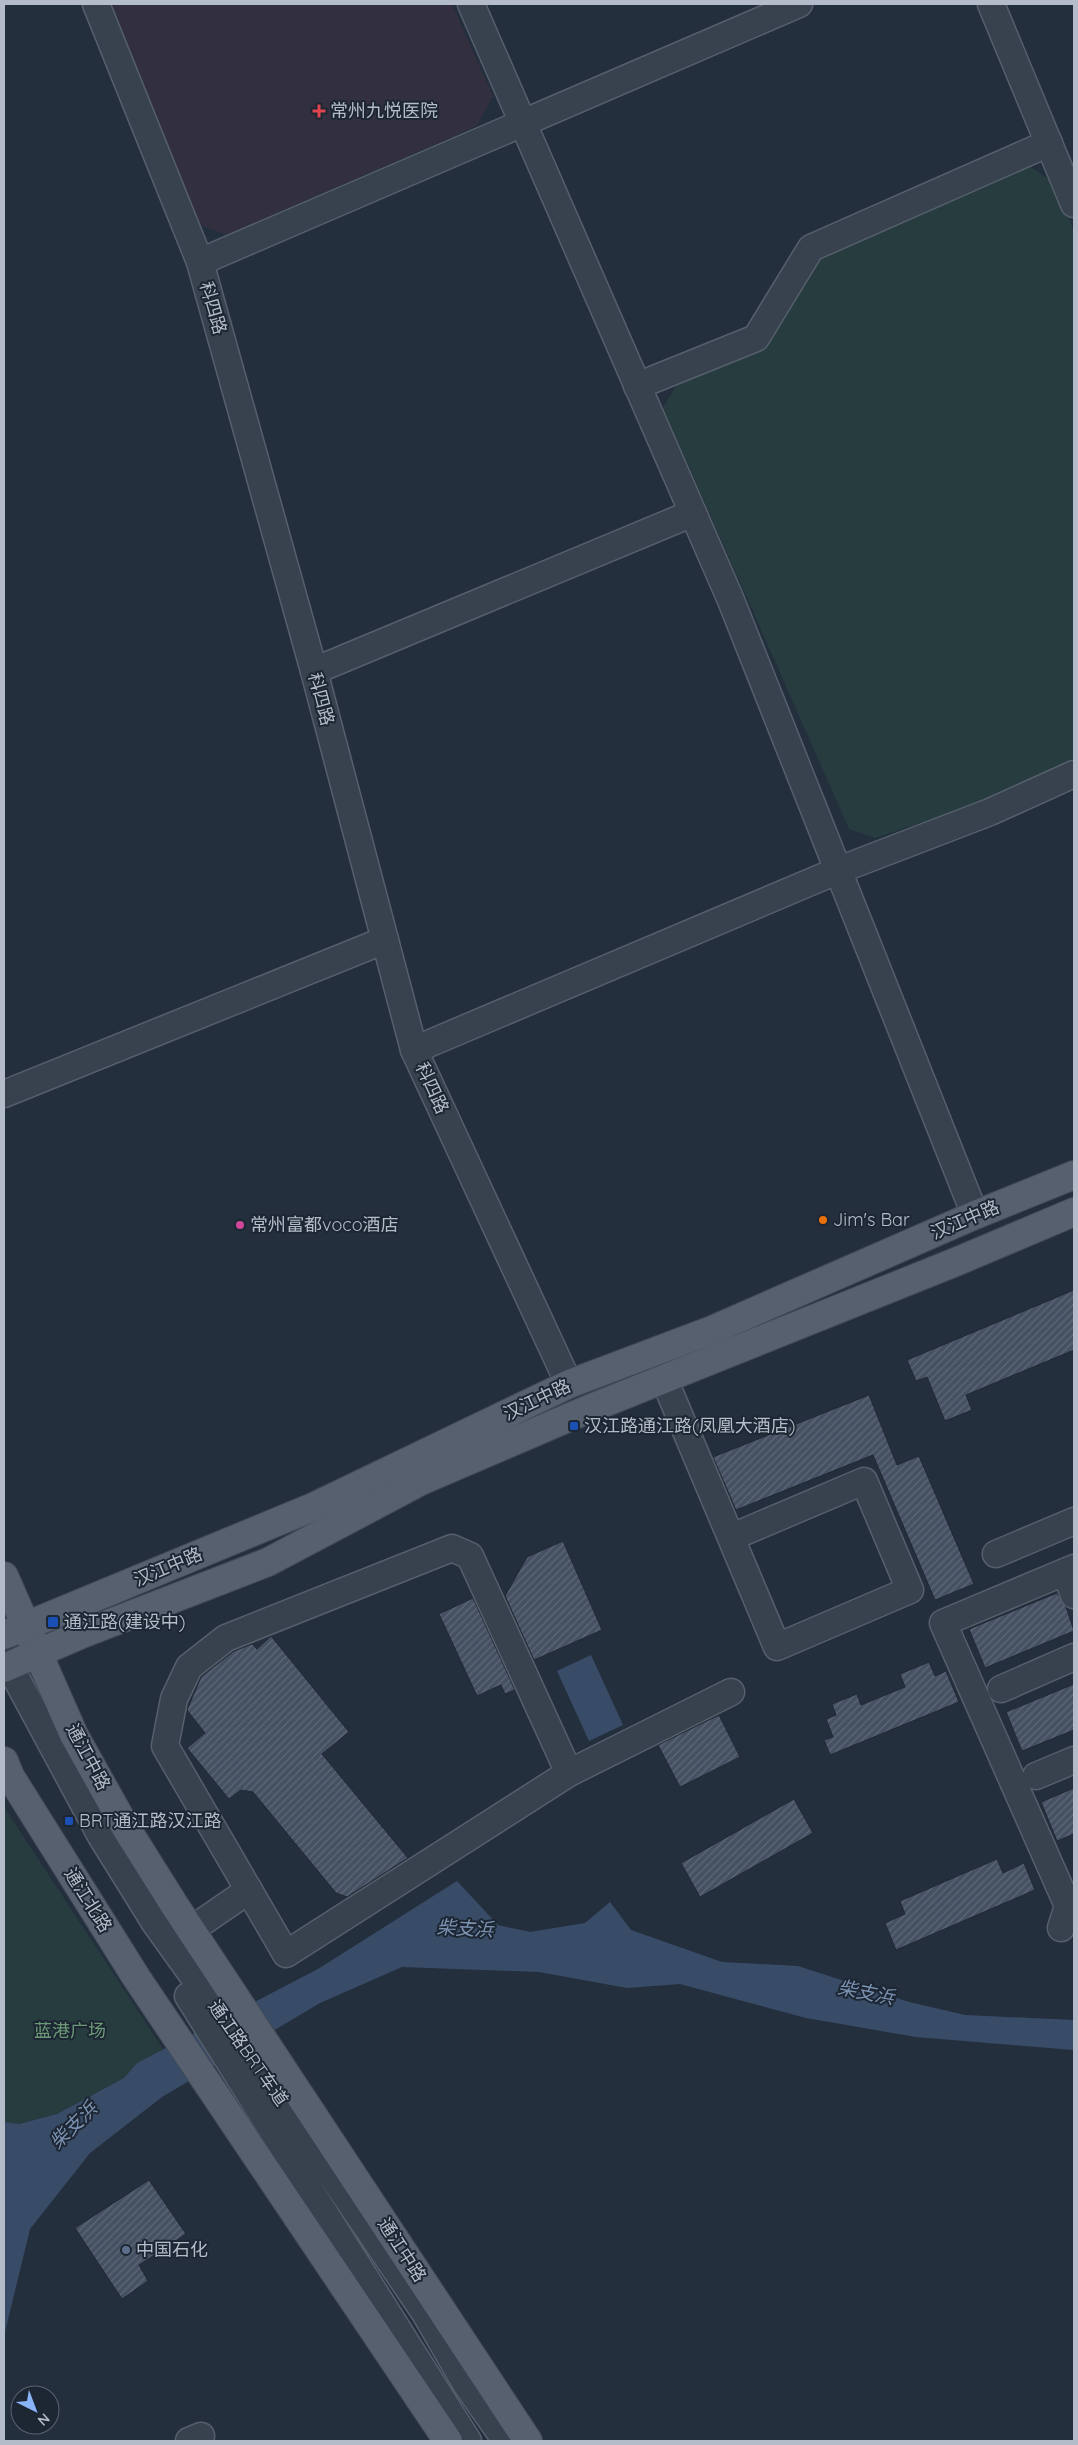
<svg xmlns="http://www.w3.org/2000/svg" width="1078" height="2445" viewBox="0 0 1078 2445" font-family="Quicksand,'Noto Sans SC',sans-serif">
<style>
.medical{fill:#32303f}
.green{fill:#263c3f}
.water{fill:#394c67}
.building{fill:url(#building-hatch);stroke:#1f2835}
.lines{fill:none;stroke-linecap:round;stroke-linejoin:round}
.minor-casing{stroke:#565f6c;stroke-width:29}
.major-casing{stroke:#414a57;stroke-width:30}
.minor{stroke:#38414e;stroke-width:26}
.major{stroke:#56606e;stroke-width:28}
.health-dot{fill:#e0444e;stroke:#1d2633;stroke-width:2}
.food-dot{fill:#e8710a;stroke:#1d2633;stroke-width:2}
.hotel-dot{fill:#d1479c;stroke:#1d2633;stroke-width:2}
.transit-dot{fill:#1a4fb4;stroke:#1d2633;stroke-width:2}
.service-dot{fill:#5c6f8a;stroke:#1d2633;stroke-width:2}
.labels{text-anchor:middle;stroke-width:4;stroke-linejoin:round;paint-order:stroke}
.poi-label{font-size:18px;fill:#b4bcc9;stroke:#1d2633;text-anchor:start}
.street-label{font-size:18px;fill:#b4bcc9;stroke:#1d2633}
.park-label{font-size:18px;fill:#6b9a76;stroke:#1d2633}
.water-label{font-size:19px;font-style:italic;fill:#7c92b1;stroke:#1d2633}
</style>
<defs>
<pattern id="building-hatch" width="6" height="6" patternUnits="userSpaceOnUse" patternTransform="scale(1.25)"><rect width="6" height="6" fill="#455162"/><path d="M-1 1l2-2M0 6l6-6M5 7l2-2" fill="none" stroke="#5d6877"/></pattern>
</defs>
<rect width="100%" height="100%" fill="#242f3e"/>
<path class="medical" d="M110 4H452L493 96 477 126 226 235 197 224Z"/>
<g class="green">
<path d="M1024 162 1054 183 1074 231V762L990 800 875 838 849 829 663 408 679 380 762 347 816 255Z"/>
<path d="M4 1807 163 2049 137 2063 124 2078 57 2114 19 2124 4 2122Z"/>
</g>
<g class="water">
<path d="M591 1655 623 1725 589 1741 557 1671Z"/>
<path d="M457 1881 498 1925 530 1932 585 1923 610 1902 631 1930 722 1962 798 1966 909 2002 965 2015 1074 2020V2050L916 2037 806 2018 680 1984 627 1988 539 1972 402 1967 320 2003 162 2097 90 2153 30 2229 4 2336V2122L19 2124 57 2114 124 2078 137 2063 318 1969Z"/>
</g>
<g class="building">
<path d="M1074 1290V1350L966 1395 972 1410 945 1421 927 1377 916 1381 907 1360Z"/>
<path d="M869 1395 897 1465 919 1456 974 1584 935 1600 873 1455 736 1510 713 1457Z"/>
<path d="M563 1541 602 1630 534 1660 505 1596 527 1557Z"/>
<path d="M1057 1593 1066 1607 1074 1631 985 1668 969 1629Z"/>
<path d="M473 1598 515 1690 505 1694 501 1685 477 1696 439 1614Z"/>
<path d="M271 1636 349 1732 322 1754 408 1858 347 1897 336 1893 253 1792 241 1790 229 1799 187 1748 205 1733 187 1710 201 1677 234 1651 252 1644 257 1649Z"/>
<path d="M929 1662 935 1676 946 1671 959 1702 830 1755 824 1740 833 1737 826 1719 836 1715 832 1704 857 1694 861 1705 905 1687 900 1674Z"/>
<path d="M1074 1684V1730L1022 1751 1006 1712Z"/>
<path d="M719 1715 740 1757 680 1787 658 1745Z"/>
<path d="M1074 1788V1834L1057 1841 1041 1802Z"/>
<path d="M794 1799 813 1833 700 1897 681 1863Z"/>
<path d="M997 1859 1003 1873 1024 1863 1035 1890 896 1950 885 1923 905 1914 900 1901Z"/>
<path d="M149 2180 186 2234 139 2265 148 2281 122 2299 75 2228Z"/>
</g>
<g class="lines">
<defs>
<g id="minor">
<path d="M96 4 200 262 314 671 414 1050 569 1384"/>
<path d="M471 4 730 598 975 1215"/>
<path d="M991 4 1074 204"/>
<path d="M200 262 799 4"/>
<path d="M637 386 756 338 811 248 1049 143"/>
<path d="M314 671 693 513"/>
<path d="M414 1050 839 870 990 812 1074 774"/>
<path d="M4 1094 385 940"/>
<path d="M664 1379 777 1647 910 1590 864 1481 732 1537"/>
<path d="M996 1554 1074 1521"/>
<path d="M1065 1572 1074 1595"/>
<path d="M4 1656 101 1836 155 1923 254 2061 425 2313 466 2384 506 2441"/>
<path d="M1001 1689 1074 1657"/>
<path d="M569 1773 470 1556 452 1548 226 1638 189 1667 174 1699 165 1746 286 1954 569 1773 731 1692"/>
<path d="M1036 1776 1074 1760"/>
<path d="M1061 1928 1068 1906 943 1623 1074 1568"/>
<path d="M191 1930 249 1890"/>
<path d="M188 1996 468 2441"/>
<path d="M189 2441 201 2436"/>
</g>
<g id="major">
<path d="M4 1576 74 1735 126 1828 175 1906 528 2441"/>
<path d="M4 1635 313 1507 569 1384 712 1330 975 1215 1074 1175"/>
<path d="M4 1668 82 1634 268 1562 421 1481 584 1411 958 1261 1074 1212"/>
<path d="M4 1761 10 1776 136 1977 448 2441"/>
</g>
</defs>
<use href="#minor" class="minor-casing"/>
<use href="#major" class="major-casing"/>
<use href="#minor" class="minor"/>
<use href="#major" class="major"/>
</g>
<path class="health-dot" d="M316.5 103.5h5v5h5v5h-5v5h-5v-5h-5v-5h5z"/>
<circle class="food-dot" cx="823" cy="1220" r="5"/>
<circle class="hotel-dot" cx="240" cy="1225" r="5"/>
<g class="transit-dot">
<rect x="569" y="1421" width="10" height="10" rx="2.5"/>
<rect x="47" y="1616" width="12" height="12" rx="2.5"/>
<rect x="64" y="1816" width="10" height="10" rx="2.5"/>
</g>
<circle class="service-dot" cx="126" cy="2250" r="5"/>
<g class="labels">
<g class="poi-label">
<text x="330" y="117">常州九悦医院</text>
<text x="833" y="1226">Jim's Bar</text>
<text x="250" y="1231">常州富都voco酒店</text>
<text x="584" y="1432">汉江路通江路(凤凰大酒店)</text>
<text x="64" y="1628">通江路(建设中)</text>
<text x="79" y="1827">BRT通江路汉江路</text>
<text x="136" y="2256">中国石化</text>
</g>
<g class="street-label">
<text transform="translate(213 308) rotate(74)" y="6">科四路</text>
<text transform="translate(321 699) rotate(75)" y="6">科四路</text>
<text transform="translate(432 1088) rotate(65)" y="6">科四路</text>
<text transform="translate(965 1220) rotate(-23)" y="6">汉江中路</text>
<text transform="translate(537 1400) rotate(-25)" y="6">汉江中路</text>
<text transform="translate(168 1567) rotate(-23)" y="6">汉江中路</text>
<text transform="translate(88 1757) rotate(62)" y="6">通江中路</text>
<text transform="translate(88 1900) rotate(58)" y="6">通江北路</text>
<text transform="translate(248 2053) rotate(55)" y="6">通江路BRT车道</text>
<text transform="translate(402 2250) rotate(57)" y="6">通江中路</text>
</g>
<g class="park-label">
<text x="70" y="2037">蓝港广场</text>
</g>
<g class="water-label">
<text transform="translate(465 1928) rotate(3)" y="7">柴支浜</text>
<text transform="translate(866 1992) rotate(11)" y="7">柴支浜</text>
<text transform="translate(73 2125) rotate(-45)" y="7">柴支浜</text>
</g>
</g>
<rect width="1078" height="2445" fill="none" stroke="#b4bcc9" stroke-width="10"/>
<g transform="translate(35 2410) rotate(138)"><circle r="24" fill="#1d2633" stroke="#59626f"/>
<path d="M0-4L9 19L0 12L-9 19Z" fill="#8ab4f8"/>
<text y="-8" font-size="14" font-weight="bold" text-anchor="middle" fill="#b4bcc9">N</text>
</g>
</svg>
